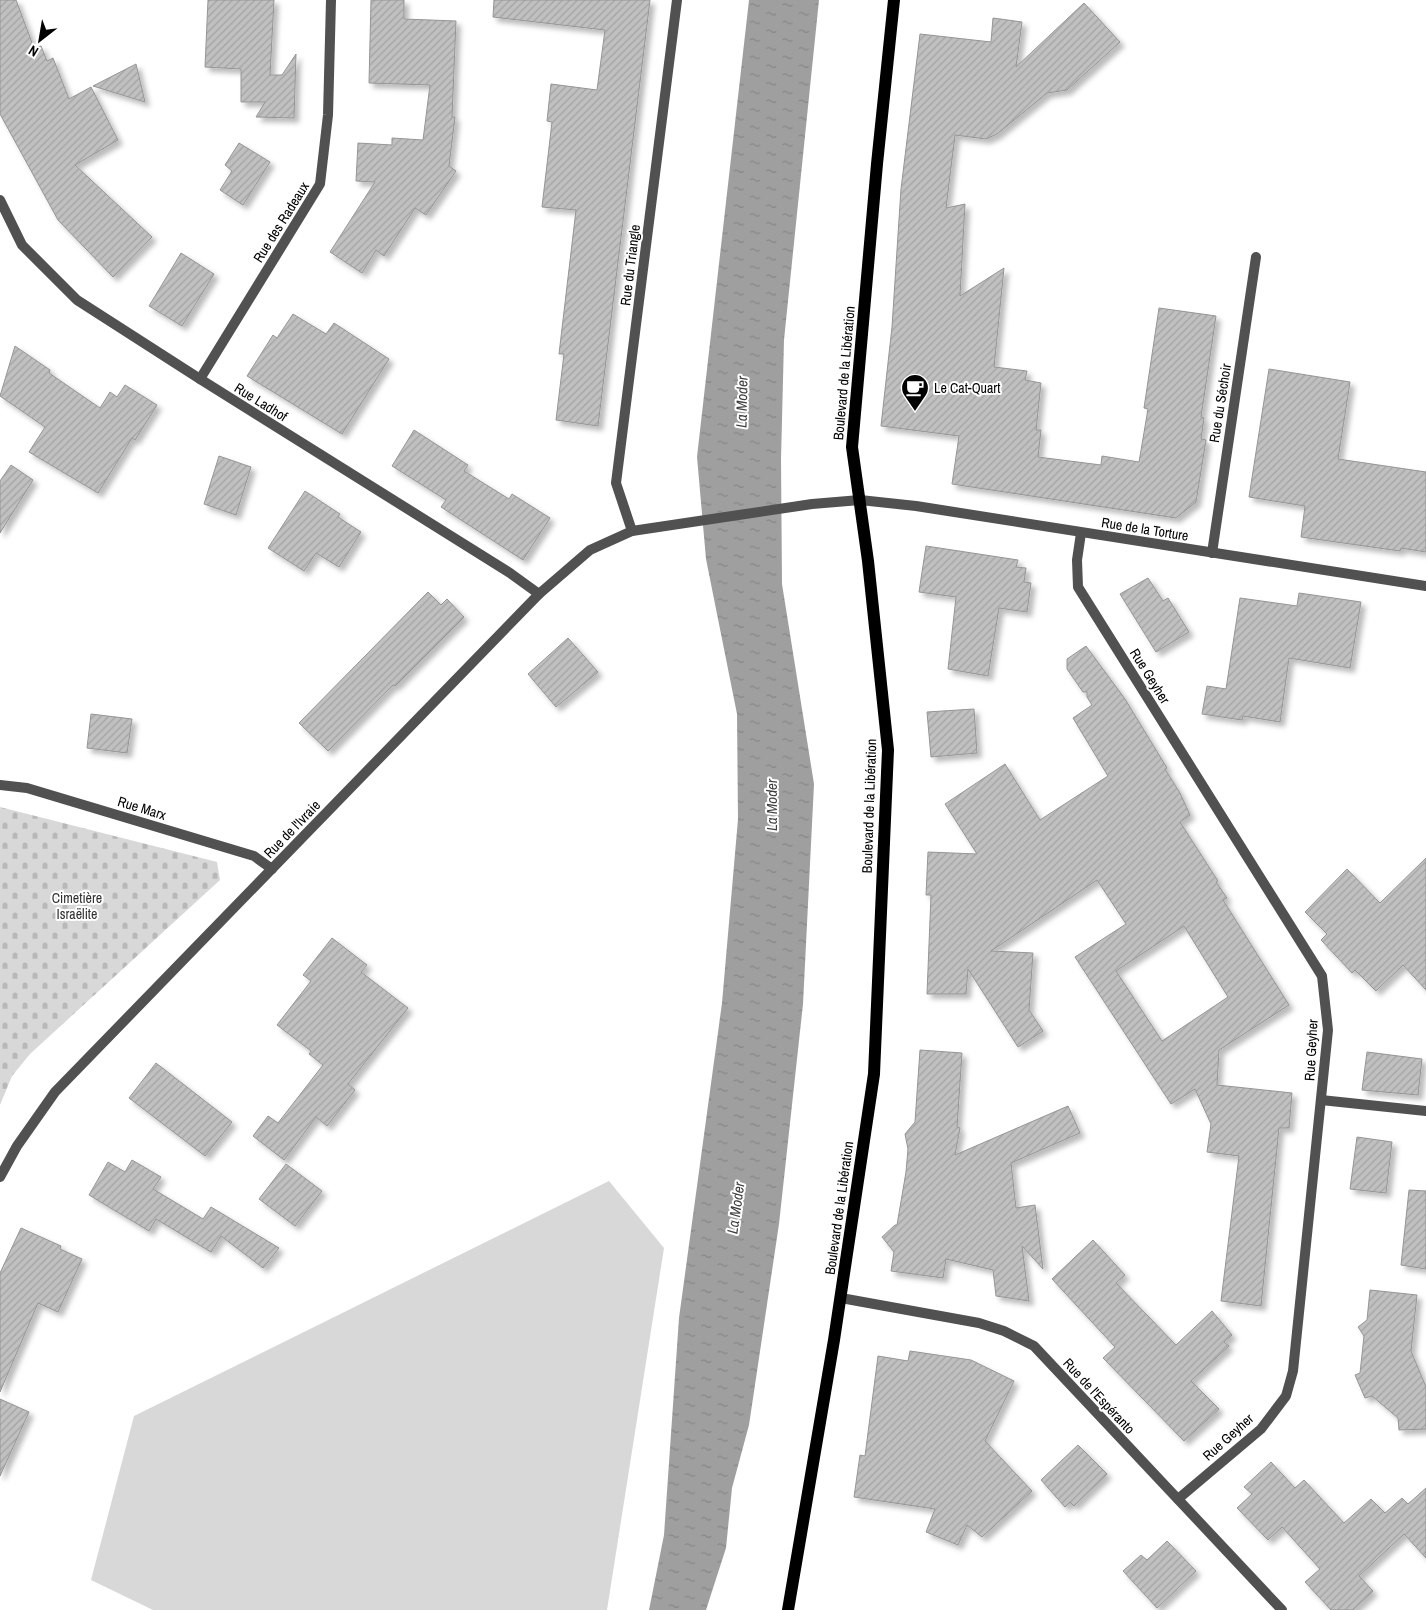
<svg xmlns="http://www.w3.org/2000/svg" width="1426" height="1610" viewBox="0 0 1426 1610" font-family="'Archivo Narrow',sans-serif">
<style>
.cemetery{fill:url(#cemetery-stones)}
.park{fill:#d8d8d8}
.water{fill:url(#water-ripples)}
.building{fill:url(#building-hatch);stroke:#959595;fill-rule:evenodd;filter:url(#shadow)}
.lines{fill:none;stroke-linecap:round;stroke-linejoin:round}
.street{stroke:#515151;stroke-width:10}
.primary{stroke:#000;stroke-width:12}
.labels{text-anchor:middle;stroke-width:4;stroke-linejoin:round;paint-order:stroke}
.street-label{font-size:14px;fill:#000;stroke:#fff}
.poi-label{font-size:14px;fill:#000;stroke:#fff;text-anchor:start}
.park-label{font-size:14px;fill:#2f2f2f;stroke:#fff}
.water-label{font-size:15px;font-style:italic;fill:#404040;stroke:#fff}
</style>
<defs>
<pattern id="cemetery-stones" width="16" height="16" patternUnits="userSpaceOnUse" patternTransform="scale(1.25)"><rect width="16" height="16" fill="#d8d8d8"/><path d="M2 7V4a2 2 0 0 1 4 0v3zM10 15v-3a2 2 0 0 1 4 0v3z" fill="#b8b8b8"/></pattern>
<pattern id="water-ripples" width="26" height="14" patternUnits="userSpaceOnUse" patternTransform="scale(1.25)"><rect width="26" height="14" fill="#9f9f9f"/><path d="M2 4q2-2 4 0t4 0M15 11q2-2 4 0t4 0" fill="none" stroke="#878787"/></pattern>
<pattern id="building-hatch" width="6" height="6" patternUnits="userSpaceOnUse" patternTransform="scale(1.25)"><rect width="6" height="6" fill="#c0c0c0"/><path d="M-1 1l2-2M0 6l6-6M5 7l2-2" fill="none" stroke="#a3a3a3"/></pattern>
<filter id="shadow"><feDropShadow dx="4.5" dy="4.5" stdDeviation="2.5" flood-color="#0004"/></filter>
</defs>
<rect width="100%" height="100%" fill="#fff"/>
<path class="cemetery" d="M0 807 217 862 220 880 30 1054 12 1076 0 1105Z"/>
<path class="park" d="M609 1181 664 1248 607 1610H153L91 1580 134 1416Z"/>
<path class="water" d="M749 0H819L784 340 781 459 782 584 814 784 803 1004 779 1224 749 1425 732 1488 726 1548 706 1610H649L664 1535 679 1318 722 1003 738 819 737 714 706 559 697 457Z"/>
<g class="building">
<path d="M0 0H16L34 48 41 46 47 61 53 58 69 99 91 87 118 140 75 165 152 237 113 277 58 220 0 114Z"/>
<path d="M208 0H274L270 75H282L296 54 294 118 256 117 265 102H241V69L205 67Z"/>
<path d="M371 0H404V19L456 21 452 117H455L449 166 456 171 426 215 415 208 384 256 376 250 362 273 330 252 375 182 356 181 358 143 392 145V138L423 140 430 85 369 83Z"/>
<path d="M494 0H650L598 426 556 420 564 354H559L576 210 542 207 552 122 547 121 551 84 597 90 605 30 493 17Z"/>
<path d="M1084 3 1120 42 1067 90 1047 93 997 134 986 139 955 135 946 208 965 204 960 296 1004 268 994 367 1027 371 1025 380 1041 383 1036 430H1041L1038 457 1101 465 1102 456 1139 462 1148 409 1144 408 1159 308 1216 316 1201 417 1204 418 1201 439 1206 440 1196 502 1176 518 952 484 959 436 881 426 892 327 901 189 920 34 991 42 993 18 1022 22 1016 67Z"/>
<path d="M136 64 145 102 93 86Z"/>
<path d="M239 143 270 162 243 205 220 190 232 171 225 165Z"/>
<path d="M181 253 214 274 182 326 149 306Z"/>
<path d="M293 314 326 334 334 323 389 359 342 434 247 376 273 335 277 338Z"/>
<path d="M15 346 50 370 49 373 100 408 110 392 117 397 125 385 157 405 135 440 132 438 98 493 29 452 45 427 0 396Z"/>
<path d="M1269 369 1350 382 1338 459 1426 472V552L1401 548 1400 551 1301 537 1305 506 1249 497Z"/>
<path d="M414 430 468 465 464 471 509 499 512 494 550 518 523 560 441 507 446 500 392 466Z"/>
<path d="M219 456 251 467 236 515 204 504Z"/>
<path d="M11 465 33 480 0 533V481Z"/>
<path d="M305 491 340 514 338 517 361 532 339 567 316 553 304 571 268 548Z"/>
<path d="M926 546 1018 560 1016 567 1026 568 1024 582 1031 583 1027 612 999 608 988 676 948 669 956 597 919 592Z"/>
<path d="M1148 578 1163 601 1168 598 1189 632 1156 652 1120 594Z"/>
<path d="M428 592 441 605 447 599 464 617 395 686 393 685 328 751 299 723Z"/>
<path d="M1299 593 1361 602 1350 668 1289 658 1280 722 1243 716 1242 720 1202 714 1207 686 1226 689 1240 598 1297 606Z"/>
<path d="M568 638 598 672 556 707 528 674Z"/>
<path d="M1086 646 1125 699 1167 768 1165 769 1180 793 1190 815 1180 822 1218 881 1216 882 1227 898 1223 900 1289 1005 1219 1050 1217 1085 1292 1093 1289 1128H1279L1261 1306 1221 1301 1239 1156 1207 1152 1211 1124 1195 1089 1171 1104 1075 957 1126 924 1097 880 991 951 1033 953 1029 1010 1043 1031 1018 1047 968 969 966 994H927L931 895H926L928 852 977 854 945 804 1005 764 1040 820 1108 776 1073 718 1092 705 1087 697V692H1083L1067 669V659ZM1184 926 1228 997 1162 1041 1116 971Z"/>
<path d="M974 709 977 753 931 757 927 712Z"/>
<path d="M91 714 132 719 127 753 87 748Z"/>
<path d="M1426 858V990L1403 965 1376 991 1355 970 1352 973 1321 940 1327 934 1305 912 1347 869 1380 903Z"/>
<path d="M332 938 367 965 361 972 408 1008 348 1084 355 1090 327 1126 316 1117 284 1160 253 1136 268 1116 278 1123 323 1065 309 1054 311 1051 277 1025 311 981 303 975Z"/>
<path d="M920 1050 962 1053 957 1127 960 1128 955 1155 1068 1106 1080 1133 1011 1163 1016 1208 1035 1205 1043 1269 1022 1246 1029 1301 996 1296 993 1270 946 1259 943 1278 891 1271 894 1252 882 1237 895 1225H897L906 1172 908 1149 905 1134 915 1122Z"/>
<path d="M1367 1052 1422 1059 1418 1095 1362 1090Z"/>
<path d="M156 1063 232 1122 205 1156 129 1098Z"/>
<path d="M1357 1137 1392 1142 1386 1193 1350 1189Z"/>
<path d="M132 1160 161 1177 153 1189 203 1219 211 1207 279 1248 263 1268 221 1236 211 1252 156 1219 149 1231 89 1195 108 1162 125 1172Z"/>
<path d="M286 1164 322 1191 295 1226 259 1199Z"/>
<path d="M1409 1190 1426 1191V1269L1401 1265Z"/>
<path d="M21 1228 61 1246 60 1249 82 1259 58 1312 38 1303 0 1392V1273Z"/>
<path d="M1093 1240 1125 1275 1116 1283 1176 1345 1212 1311 1232 1335 1224 1342 1229 1346 1191 1381 1219 1409 1184 1441 1103 1358 1115 1347 1052 1279Z"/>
<path d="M1370 1290 1417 1295 1411 1351 1426 1387V1429L1399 1430 1398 1418 1372 1396 1365 1398 1355 1375 1360 1373 1364 1336 1358 1327 1367 1320Z"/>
<path d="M910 1351 971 1360 1014 1381 985 1441 1032 1491 982 1537 967 1525 958 1545 926 1532 935 1509 854 1497 860 1455 865 1456 878 1356 908 1361Z"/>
<path d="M0 1399 29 1412 0 1476Z"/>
<path d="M1078 1445 1107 1474 1074 1506 1070 1502 1065 1507 1041 1480Z"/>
<path d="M1271 1462 1295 1488 1304 1480 1344 1523 1371 1499 1385 1513 1402 1498 1408 1504 1426 1488V1558L1404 1534 1359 1576 1373 1591 1353 1610H1331L1305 1582 1320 1569 1282 1527 1268 1540 1237 1508 1252 1494 1244 1487Z"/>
<path d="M1167 1541 1196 1571 1157 1608 1123 1571 1141 1555 1147 1560Z"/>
</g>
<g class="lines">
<g class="street">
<path d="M0 200 22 245 77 300 200 379 510 573 539 594"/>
<path d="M200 379 320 184 328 115 331 0"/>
<path d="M632 531 616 483 677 0"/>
<path d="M1081 533 1077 560 1078 587 1322 976 1328 1030 1293 1371 1286 1396 1261 1429 1178 1499"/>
<path d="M1212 553 1256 257"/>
<path d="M0 785 27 788 254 856 272 869"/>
<path d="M1321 1100 1426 1111"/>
<path d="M0 1177 17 1146 55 1092 539 594 590 550 632 531 812 504 860 500 916 506 1426 586"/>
<path d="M841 1298 979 1323 1004 1331 1034 1346 1282 1610"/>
</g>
<path class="primary" d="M788 1610 834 1340 874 1074 888 750 868 561 852 447 877 164 894 0"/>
</g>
<defs>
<symbol id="cafe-pin" viewBox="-11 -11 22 30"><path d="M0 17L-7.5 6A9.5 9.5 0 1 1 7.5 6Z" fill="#000" stroke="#fff"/><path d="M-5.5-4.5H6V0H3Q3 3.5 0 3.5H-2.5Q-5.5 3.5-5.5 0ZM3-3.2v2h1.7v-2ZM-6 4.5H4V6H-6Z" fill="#fff"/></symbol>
</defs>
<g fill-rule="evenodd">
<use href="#cafe-pin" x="899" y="372" width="32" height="43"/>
</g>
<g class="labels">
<g class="street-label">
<text transform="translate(281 222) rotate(-58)" y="5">Rue des Radeaux</text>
<text transform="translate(630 265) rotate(-83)" y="5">Rue du Triangle</text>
<text transform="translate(844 373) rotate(-85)" y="5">Boulevard de la Libération</text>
<text transform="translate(261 402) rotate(32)" y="5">Rue Ladhof</text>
<text transform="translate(1220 403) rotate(-81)" y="5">Rue du Séchoir</text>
<text transform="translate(1145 529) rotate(9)" y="5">Rue de la Torture</text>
<text transform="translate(1150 676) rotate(58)" y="5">Rue Geyher</text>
<text transform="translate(869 806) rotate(-88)" y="5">Boulevard de la Libération</text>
<text transform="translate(142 808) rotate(17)" y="5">Rue Marx</text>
<text transform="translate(292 829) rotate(-46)" y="5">Rue de l'Ivraie</text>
<text transform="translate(1311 1050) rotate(-87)" y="5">Rue Geyher</text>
<text transform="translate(839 1208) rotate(-82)" y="5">Boulevard de la Libération</text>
<text transform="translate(1099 1396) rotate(47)" y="5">Rue de l'Espéranto</text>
<text transform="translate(1228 1437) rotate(-42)" y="5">Rue Geyher</text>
</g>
<g class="poi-label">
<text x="934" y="393">Le Cat-Quart</text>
</g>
<g class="park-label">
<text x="77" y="903">Cimetière<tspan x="77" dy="16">Israëlite</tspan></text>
</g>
<g class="water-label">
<text transform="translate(742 402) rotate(-89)" y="5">La Moder</text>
<text transform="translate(772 805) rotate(-90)" y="5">La Moder</text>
<text transform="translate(736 1208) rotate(-82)" y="5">La Moder</text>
</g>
</g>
<g transform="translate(40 40) rotate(211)" stroke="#ffffff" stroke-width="4" paint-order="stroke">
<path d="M0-4L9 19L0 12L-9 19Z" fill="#000000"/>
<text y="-8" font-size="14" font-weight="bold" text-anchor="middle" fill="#000000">N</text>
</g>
</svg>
